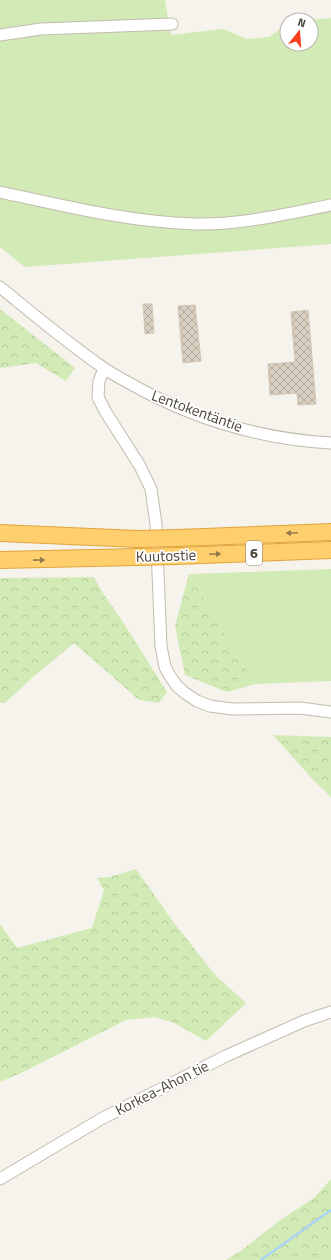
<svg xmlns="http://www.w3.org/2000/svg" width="331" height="1260" viewBox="0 0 331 1260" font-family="'Titillium Web',sans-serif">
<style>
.green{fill:#d2eab5}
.forest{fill:url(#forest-crowns)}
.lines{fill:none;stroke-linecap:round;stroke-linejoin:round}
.stream{stroke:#a9d4f2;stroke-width:2.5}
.building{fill:url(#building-cross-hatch);stroke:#d3c7b4}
.minor-casing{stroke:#c2bbae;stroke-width:13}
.highway-casing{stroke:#e0a43c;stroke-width:18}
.minor{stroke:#fff;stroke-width:11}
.highway{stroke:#ffcf6e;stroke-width:16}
.highway-bridge-casing{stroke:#e0a43c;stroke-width:18;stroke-linecap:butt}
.highway-bridge{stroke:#ffcf6e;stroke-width:16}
.oneway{fill:#937c4e}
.labels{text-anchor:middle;stroke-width:3.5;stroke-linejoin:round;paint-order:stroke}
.shield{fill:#fff;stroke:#817c74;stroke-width:1}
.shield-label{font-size:14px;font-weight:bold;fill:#4b4439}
.street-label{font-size:15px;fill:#4b4439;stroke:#fff}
</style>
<defs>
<pattern id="forest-crowns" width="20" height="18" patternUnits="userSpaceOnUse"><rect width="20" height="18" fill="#d2eab5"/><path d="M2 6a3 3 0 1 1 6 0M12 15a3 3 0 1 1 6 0" fill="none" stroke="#b6ca9c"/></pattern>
<pattern id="building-cross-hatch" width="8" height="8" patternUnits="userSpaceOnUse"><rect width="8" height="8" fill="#d8cfc1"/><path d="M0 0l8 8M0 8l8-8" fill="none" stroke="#b1aa9e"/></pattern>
</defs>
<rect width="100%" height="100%" fill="#f6f3ec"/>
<g class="green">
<path d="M0 0H165L168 19 0 30Z"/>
<path d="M331 18V200L242 216 211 219 182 218 138 215 0 186V38L45 34 169 27 171 35 223 29 247 39 269 37 287 24V44H311V20Z"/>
<path d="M0 195 161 227 331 209V244L25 267 0 247Z"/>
<path d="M331 569V681L255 684 189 574Z"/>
</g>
<g class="forest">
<path d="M0 309 75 368 66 381 36 363 0 368Z"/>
<path d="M189 574 255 684 227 692 185 675 175 626Z"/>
<path d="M94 577 102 592 121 619 167 692 159 703 139 700 74 643 33 677 5 703H0V578Z"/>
<path d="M273 735 331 737V798L327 793 315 782Z"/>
<path d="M136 869 174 923 216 976 246 1003 206 1041 174 1023 155 1017 126 1020 21 1073 0 1082V924L17 948 92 928 104 890 97 878 110 877Z"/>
<path d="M331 1179V1260H226L242 1250 279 1221 314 1198Z"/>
</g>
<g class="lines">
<path class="stream" d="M261 1260 331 1210"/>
</g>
<g class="building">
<path d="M143 304H152L154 333 145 334Z"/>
<path d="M195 305 201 361 183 363 178 306Z"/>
<path d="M308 310 316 404 298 405 297 393 270 395 268 364 295 362 291 312Z"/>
</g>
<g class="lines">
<defs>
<g id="minor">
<path d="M0 35 41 29 172 24"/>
<path d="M0 192C64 206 129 222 195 224 240 225 287 214 331 205"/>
<path d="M0 287C32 313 64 340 98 364 107 371 118 377 129 383 191 418 260 439 331 443"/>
<path d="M104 369 99 381 98 397 105 411 140 466 151 489 156 524 161 646 165 667 170 676 177 686 185 693 197 701 210 706 232 709 300 708 331 712"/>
<path d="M0 1179 101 1119 226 1056 304 1021 331 1012"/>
</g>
<g id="highway">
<path d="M0 533 138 539"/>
<path d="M177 538 331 532"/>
<path d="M176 556 331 550"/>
<path d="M0 560 138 557"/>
</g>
</defs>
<use href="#minor" class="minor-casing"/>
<use href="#highway" class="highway-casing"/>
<use href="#minor" class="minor"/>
<use href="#highway" class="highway"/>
<defs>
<g id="highway-bridge">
<path d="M138 539 177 538"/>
<path d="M138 557 176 556"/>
</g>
</defs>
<use href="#highway-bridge" class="highway-bridge-casing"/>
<use href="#highway-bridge" class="highway-bridge"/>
</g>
<defs><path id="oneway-solid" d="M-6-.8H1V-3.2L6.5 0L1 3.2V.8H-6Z"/></defs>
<g class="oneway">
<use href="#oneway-solid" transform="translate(292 533) rotate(178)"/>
<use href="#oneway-solid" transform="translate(215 554) rotate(-2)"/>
<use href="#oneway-solid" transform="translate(39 560) rotate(-1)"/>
</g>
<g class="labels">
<rect class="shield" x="246" y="541" width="16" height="24" rx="3"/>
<g class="shield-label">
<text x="254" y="558">6</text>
</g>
<g class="street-label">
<text transform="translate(197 411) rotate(20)" y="5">Lentokentäntie</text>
<text transform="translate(166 556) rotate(-2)" y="5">Kuutostie</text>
<text transform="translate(162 1088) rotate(-27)" y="5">Korkea-Ahon tie</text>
</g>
</g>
<g transform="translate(299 32) rotate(17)"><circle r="19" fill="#ffffff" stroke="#b7b4b0"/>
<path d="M0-3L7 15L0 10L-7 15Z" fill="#fc3f1d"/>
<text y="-6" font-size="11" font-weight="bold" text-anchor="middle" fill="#4b4439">N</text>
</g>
</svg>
